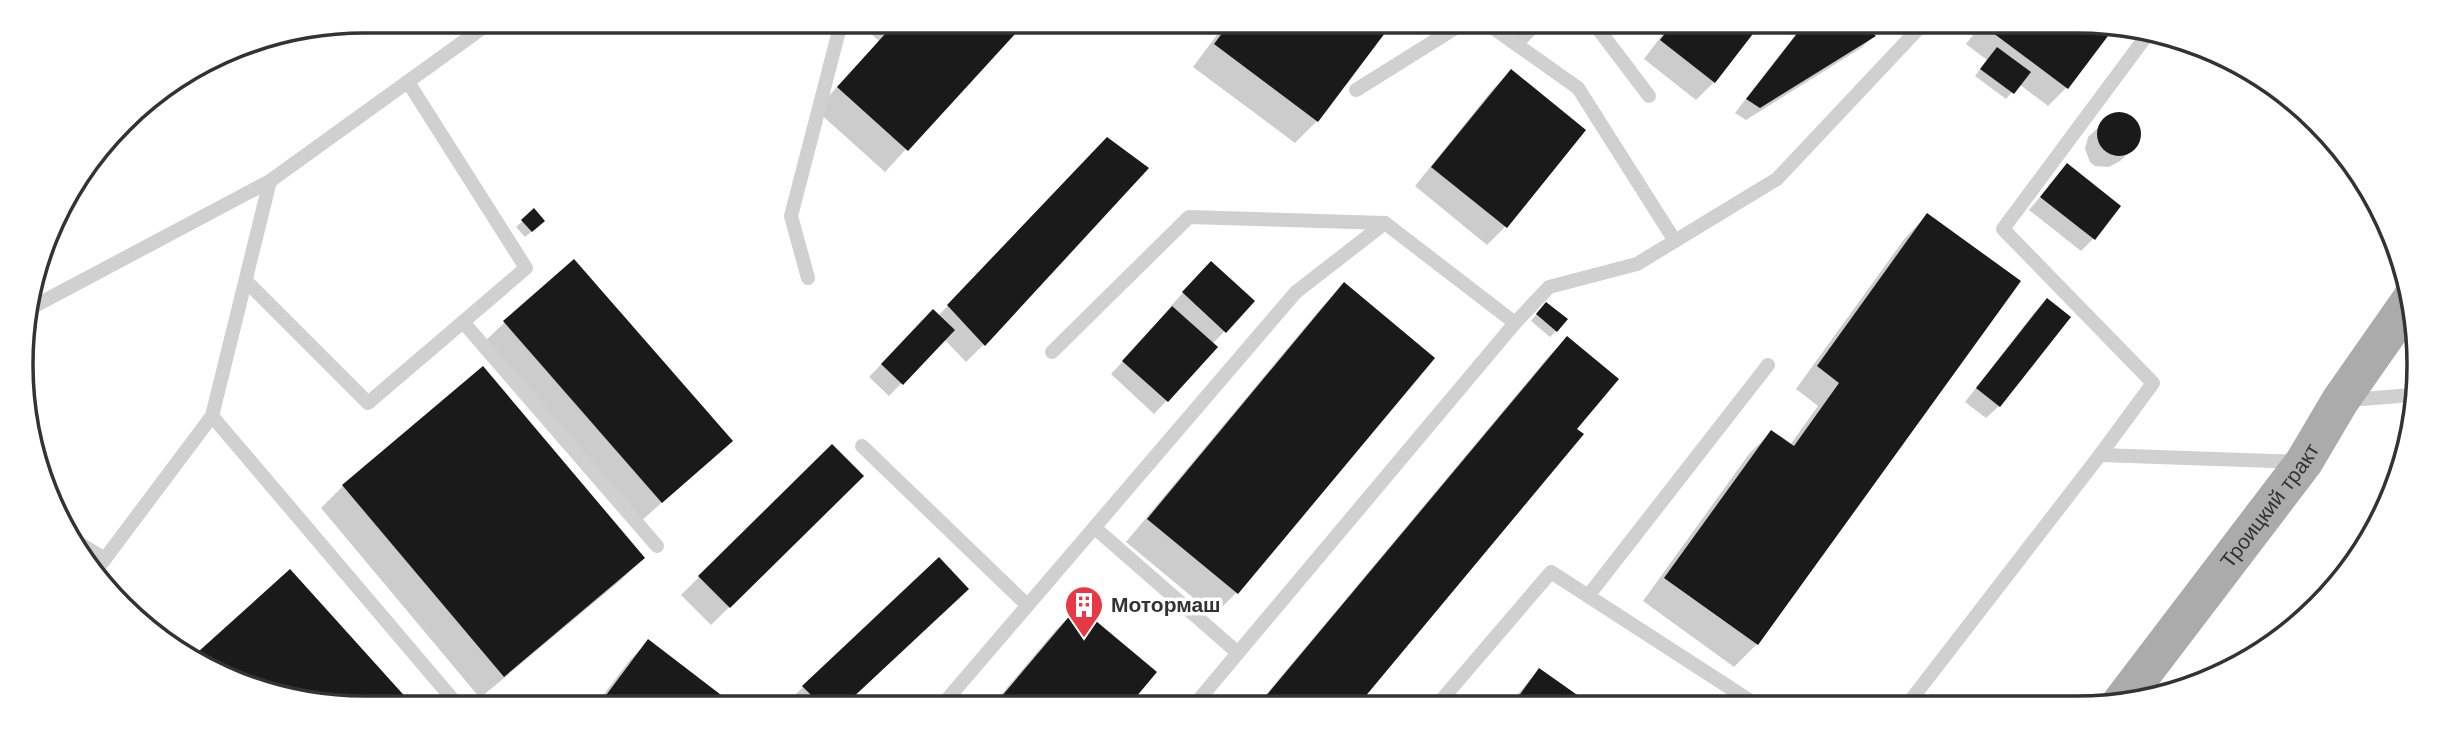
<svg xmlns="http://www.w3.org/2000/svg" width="2440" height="729" viewBox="0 0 2440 729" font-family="Helvetica,sans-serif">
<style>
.shadow{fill:#0003}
.building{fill:#1a1a1a}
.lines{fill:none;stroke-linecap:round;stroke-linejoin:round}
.lane{stroke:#d0d0d0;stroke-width:14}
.primary{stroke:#ababab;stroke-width:38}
.labels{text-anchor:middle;stroke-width:7;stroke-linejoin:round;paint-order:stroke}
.street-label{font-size:21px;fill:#333;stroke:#fff}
.poi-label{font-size:21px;font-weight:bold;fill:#333;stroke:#fff;text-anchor:start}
.rim{fill:none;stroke:#333;stroke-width:3.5}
</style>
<rect width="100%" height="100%" fill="#fff"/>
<g class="shadow">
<path d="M859 23H1022L885 172 816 110 879 41Z"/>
<path d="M1225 24 1389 25 1317 121 1295 143 1193 67Z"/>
<path d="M1499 25H1544L1525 45Z"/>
<path d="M1669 26H1756L1714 82 1696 100 1644 59Z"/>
<path d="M1802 26 1863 27 1874 36 1861 48 1746 120 1735 113Z"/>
<path d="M1979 27 2112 28 2066 88 2048 106 2019 84 2006 99 1975 76 1987 60 1966 44Z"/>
<path d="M1511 71 1505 227 1487 245 1415 186 1493 89Z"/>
<path d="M2112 115H2126L2131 118 2139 129V135L2134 148 2120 161 2109 167 2095 166 2090 162 2085 149 2088 137Z"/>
<path d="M1089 158 984 344 966 362 944 339 889 396 869 377 920 324 938 316Z"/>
<path d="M2067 165 2094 238 2081 251 2029 210Z"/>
<path d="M534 211 537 227 525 237 516 227Z"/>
<path d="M1927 215 2018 281 1757 644 1734 667 1643 601 1749 454 1771 432 1790 445 1818 406 1796 389 1905 238Z"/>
<path d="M1198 276 1225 331 1212 344 1216 348 1154 414 1111 374 1173 308 1171 306Z"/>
<path d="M1344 285 1432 358 1236 593 1214 615 1126 542 1322 307Z"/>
<path d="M2047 301 1999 406 1986 418 1965 402 2034 313Z"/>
<path d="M1540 310 1556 331 1550 337 1531 321Z"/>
<path d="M505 322 730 441 638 524 482 344Z"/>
<path d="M1567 338 1357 704 1259 703 1549 356Z"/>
<path d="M832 446 862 476 711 625 681 595Z"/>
<path d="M343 486 643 558 621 580 480 698 321 508Z"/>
<path d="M948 607 847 702H788L803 687Z"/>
<path d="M1078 608 1155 672 1129 703H994L1056 630Z"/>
<path d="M648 642 722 698 719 702H598L630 660Z"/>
<path d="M199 653 408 702 297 701 194 658Z"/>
<path d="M1539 670 1587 704H1509Z"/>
</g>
<g class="building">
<path d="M895 23H1025L908 151 837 87Z"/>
<path d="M1229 24 1391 25 1318 122 1214 44Z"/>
<path d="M1671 26H1759L1715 83 1660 40Z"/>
<path d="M1803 26 1865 27 1876 36 1760 108 1746 99Z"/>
<path d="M1985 27 2114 28 2068 89Z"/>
<path d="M1997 47 2031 72 2014 94 1980 69Z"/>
<path d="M1511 69 1586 130 1507 228 1431 167Z"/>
<circle cx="2119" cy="134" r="22"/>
<path d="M1107 137 1149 168 985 346 947 305Z"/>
<path d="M2067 163 2121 206 2095 240 2040 197Z"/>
<path d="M534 208 545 221 532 232 521 220Z"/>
<path d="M1927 213 2021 281 1758 645 1664 578 1771 430 1794 446 1839 383 1817 366Z"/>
<path d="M574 259 733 441 662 503 503 321Z"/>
<path d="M1211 261 1255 301 1226 333 1182 292Z"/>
<path d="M1344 282 1435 358 1238 594 1147 519Z"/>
<path d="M2047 298 2071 317 2000 407 1976 388Z"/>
<path d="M1546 302 1568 319 1557 332 1536 314Z"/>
<path d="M1172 306 1218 347 1168 402 1122 361Z"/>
<path d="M933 309 955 330 903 385 881 364Z"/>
<path d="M1567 336 1619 379 1577 429 1584 434 1359 704 1260 703Z"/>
<path d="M483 366 645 558 504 677 342 485Z"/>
<path d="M832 444 864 476 730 608 698 576Z"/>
<path d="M939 557 969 589 848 702H818L802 686Z"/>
<path d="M290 569 410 702 297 701 210 665 198 652Z"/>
<path d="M1078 606 1157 672 1131 703H996Z"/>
<path d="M648 639 725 698 722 702H601Z"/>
<path d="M1539 668 1590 704H1513Z"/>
</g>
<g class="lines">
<g class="lane">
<path d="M1489 25 1578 88 1675 241"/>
<path d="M1596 26 1649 96"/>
<path d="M1356 90 1460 25"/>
<path d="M808 278 791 216 841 23"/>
<path d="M246 281 368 403 526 268 408 82"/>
<path d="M27 310 270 181"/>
<path d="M463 322 657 546"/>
<path d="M1052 352 1189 217 1385 223"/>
<path d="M2349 400 2412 395"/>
<path d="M212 416 455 702"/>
<path d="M862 446 1027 605"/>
<path d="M2100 455 2153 383 2003 229 2150 31"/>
<path d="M1095 528 1238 653"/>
<path d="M72 539 105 559"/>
<path d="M95 572 212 416 270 181 492 21"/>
<path d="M1588 596 1768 365"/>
<path d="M944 703 1296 292 1385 223 1515 323"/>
<path d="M1196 703 1515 323 1549 287 1637 264 1777 179 1920 27"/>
<path d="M1438 704 1551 572 1755 704"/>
<path d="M1907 705 2100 455 2299 462"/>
</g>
<path class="primary" id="s1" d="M2119 705 2304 462 2340 401 2412 298"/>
</g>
<defs>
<symbol id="building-pin" viewBox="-11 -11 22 30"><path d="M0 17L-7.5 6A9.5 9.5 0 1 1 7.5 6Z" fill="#e63946" stroke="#fff"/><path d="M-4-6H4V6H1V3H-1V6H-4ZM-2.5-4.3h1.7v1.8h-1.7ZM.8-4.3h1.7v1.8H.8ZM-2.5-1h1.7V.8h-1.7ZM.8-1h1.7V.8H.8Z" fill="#fff"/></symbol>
</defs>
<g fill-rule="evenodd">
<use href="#building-pin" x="1062" y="583" width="44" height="60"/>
</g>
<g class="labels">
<g class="street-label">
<text dy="7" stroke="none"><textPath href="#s1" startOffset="250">Троицкий тракт</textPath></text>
</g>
<g class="poi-label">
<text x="1111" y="612">Мотормаш</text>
</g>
</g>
<path d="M0 0H2440V729H0ZM364 33H2076A331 331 0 0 1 2407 364V365A331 331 0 0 1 2076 696H364A331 331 0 0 1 33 365V364A331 331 0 0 1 364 33Z" fill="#fff" fill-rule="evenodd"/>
<path class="rim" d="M364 33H2076A331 331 0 0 1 2407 364V365A331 331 0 0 1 2076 696H364A331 331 0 0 1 33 365V364A331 331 0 0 1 364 33Z"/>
</svg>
